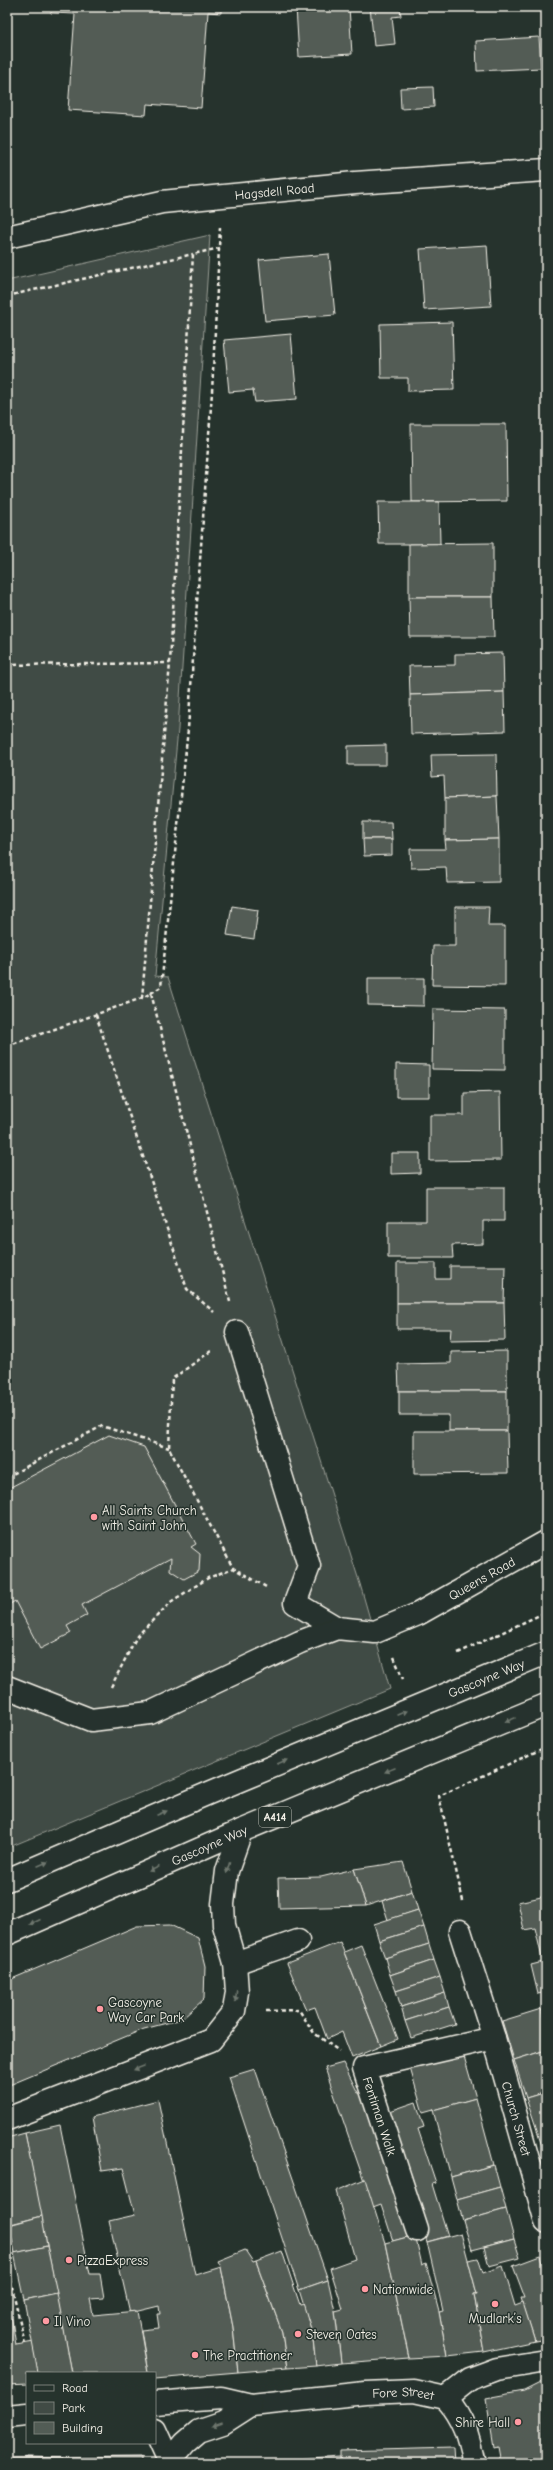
<svg xmlns="http://www.w3.org/2000/svg" width="553" height="2470" viewBox="0 0 553 2470" font-family="'Comic Neue',sans-serif">
<style>
.green{fill:#414b45;stroke:#9a9e96}
.building{fill:#525c55;stroke:#f4f1e8}
.lines{fill:none;stroke-linecap:round;stroke-linejoin:round}
.minor-casing{stroke:#f4f1e8;stroke-width:25}
.highway-casing{stroke:#f4f1e8;stroke-width:25}
.path{stroke:#f4f1e8;stroke-width:2.5;stroke-dasharray:4 3;stroke-linecap:butt}
.minor{stroke:#26332d;stroke-width:22}
.highway{stroke:#26332d;stroke-width:22}
.oneway{fill:#6e766e}
.poi-dot{fill:#ff9aa2;stroke:#26332d;stroke-width:1.5}
.labels{text-anchor:middle;stroke-width:3;stroke-linejoin:round;paint-order:stroke}
.shield{fill:#26332d;stroke:#b6b8b0;stroke-width:1}
.shield-label{font-size:12px;font-weight:bold;fill:#f4f1e8}
.street-label{font-size:13px;fill:#f4f1e8;stroke:#26332d}
.poi-label{font-size:13px;fill:#f4f1e8;stroke:#26332d;text-anchor:start}
</style>
<rect width="100%" height="100%" fill="#26332d"/>
<filter id="ink" filterUnits="userSpaceOnUse"><feTurbulence type="fractalNoise" baseFrequency=".025" numOctaves="2"/><feDisplacementMap in="SourceGraphic" scale="8" xChannelSelector="R" yChannelSelector="G"/><feConvolveMatrix kernelMatrix="1 2 1 2 8 2 1 2 1" color-interpolation-filters="sRGB"/></filter>
<g filter="url(#ink)">
<path class="green" d="M210 235 178 729 155 976 168 977 360 1584 390 1689 7 1848V281Z"/>
<g class="building">
<path d="M51 7H221V13L208 12 201 108 147 104 146 115 68 110 75 14 51 13Z"/>
<path d="M296 7H349L352 54 299 57Z"/>
<path d="M370 7H400L401 16 392 17 395 44 374 46Z"/>
<path d="M539 37 541 68 477 71 476 41Z"/>
<path d="M433 87 434 107 401 109 400 88Z"/>
<path d="M487 245 491 306 424 310 420 249Z"/>
<path d="M329 254 335 315 265 321 259 260Z"/>
<path d="M452 322 454 390 408 391V378H381L380 324Z"/>
<path d="M291 334 297 399 255 402 253 390 229 392 224 340Z"/>
<path d="M411 424H506L507 501 412 502Z"/>
<path d="M378 502H439L440 544H379Z"/>
<path d="M493 543V597H409V544Z"/>
<path d="M409 597H493L494 637H410Z"/>
<path d="M503 653 504 692 410 695 409 666 455 665V654Z"/>
<path d="M504 692 505 731 411 734 410 695Z"/>
<path d="M386 745V765H348V746Z"/>
<path d="M496 754 497 796 445 798 444 776 432 777 431 755Z"/>
<path d="M497 796 499 839 445 840V798Z"/>
<path d="M363 822H391L392 839H363Z"/>
<path d="M363 839H392V855L364 856Z"/>
<path d="M499 839V882L447 883 446 867 411 868 410 849H446L445 840Z"/>
<path d="M232 906 258 910 254 939 227 935Z"/>
<path d="M455 907H489L488 926H505V986L432 985 433 946H455Z"/>
<path d="M368 978H424V1006L368 1005Z"/>
<path d="M433 1009 505 1010V1070L432 1069Z"/>
<path d="M396 1064 429 1065V1097H396Z"/>
<path d="M500 1092 501 1160 430 1161V1115H464V1093Z"/>
<path d="M391 1153H420V1173L391 1174Z"/>
<path d="M426 1187H504V1221H483V1244L452 1245 453 1258H388V1221H426Z"/>
<path d="M397 1263H436V1279H450V1266H505L504 1303H397Z"/>
<path d="M397 1303H504L505 1340 450 1341 451 1329H397Z"/>
<path d="M507 1351V1391H399L398 1364 451 1363V1352Z"/>
<path d="M399 1391H507V1431H449V1415H399Z"/>
<path d="M414 1431H507L508 1473 414 1474Z"/>
<path d="M109 1435 144 1447 196 1544 191 1547 200 1554 199 1571 184 1579 170 1570 171 1558 82 1605 87 1615 67 1626 71 1633 40 1649 15 1601 7 1606V1489Z"/>
<path d="M403 1862 412 1891 366 1906 354 1869Z"/>
<path d="M354 1869 366 1906 279 1908 278 1878 321 1877Z"/>
<path d="M412 1891 418 1910 388 1920 382 1901Z"/>
<path d="M546 1896V1992L538 1994 531 1965 543 1962 535 1928 524 1930 518 1902Z"/>
<path d="M418 1910 424 1927 379 1941 374 1924Z"/>
<path d="M170 1925 198 1938 205 1966 204 1999 182 2019 144 2029 7 2086V1981L137 1926Z"/>
<path d="M424 1927 429 1944 385 1958 379 1941Z"/>
<path d="M340 1942 381 2046 352 2058 342 2032 327 2039 315 2007 306 2010 287 1963Z"/>
<path d="M429 1944 434 1960 390 1975 385 1958Z"/>
<path d="M361 1945 398 2039 381 2046 344 1952Z"/>
<path d="M434 1960 440 1977 396 1991 390 1975Z"/>
<path d="M440 1977 445 1993 401 2007 396 1991Z"/>
<path d="M445 1993 449 2007 405 2021 401 2007Z"/>
<path d="M449 2007 455 2024 411 2038 405 2021Z"/>
<path d="M541 2009 546 2026V2050L514 2060 502 2021Z"/>
<path d="M461 2046 476 2098 423 2113 408 2061Z"/>
<path d="M546 2050V2092L526 2098 514 2060Z"/>
<path d="M343 2063 358 2093 367 2091 415 2235 393 2241 381 2204 373 2207 325 2068Z"/>
<path d="M255 2069 328 2280 299 2290 229 2077Z"/>
<path d="M546 2092V2158L526 2098Z"/>
<path d="M476 2098 494 2165 451 2177 433 2110Z"/>
<path d="M158 2100 195 2275 221 2267 233 2327 238 2372 155 2379V2373H148L141 2330 159 2328 157 2314H160L159 2306 130 2313 109 2221 135 2215 123 2168 102 2171 92 2117Z"/>
<path d="M416 2102 424 2127 418 2129 436 2183 432 2184 448 2236 427 2242 387 2112Z"/>
<path d="M60 2125 90 2274H100L104 2298 90 2299 93 2315 137 2311 148 2373H72L25 2133Z"/>
<path d="M25 2133 42 2216 7 2225V2138Z"/>
<path d="M494 2165 500 2187 457 2199 451 2177Z"/>
<path d="M365 2179 385 2243 409 2358 341 2363 335 2311 343 2309 330 2268 355 2259 336 2191Z"/>
<path d="M500 2187 506 2209 463 2221 457 2199Z"/>
<path d="M506 2209 514 2239 472 2250 463 2221Z"/>
<path d="M42 2216 47 2246 15 2253 9 2225Z"/>
<path d="M461 2233 477 2294H474L484 2352 447 2356 439 2312 443 2311 427 2242Z"/>
<path d="M415 2235 422 2265 426 2263 439 2312 447 2356 409 2358 385 2243Z"/>
<path d="M514 2239 520 2258 489 2266 484 2247Z"/>
<path d="M47 2246 57 2293 24 2300 14 2253Z"/>
<path d="M245 2250 253 2262 256 2261 282 2332 287 2368 238 2372 233 2327 221 2267 218 2261Z"/>
<path d="M282 2251 300 2305 304 2304 312 2332 316 2366 287 2368 282 2332 256 2261Z"/>
<path d="M540 2256 546 2278V2339L535 2341 521 2298H525L513 2266Z"/>
<path d="M478 2258 483 2273 503 2266 515 2306 523 2303 535 2341 484 2352 474 2294H477L468 2260Z"/>
<path d="M328 2280 335 2311 341 2363 316 2366 312 2332 299 2290Z"/>
<path d="M7 2290 16 2345 34 2342 38 2373H27V2384L7 2385Z"/>
<path d="M57 2293 72 2373H38L24 2300Z"/>
<path d="M544 2381 546 2463H501L498 2447 494 2448 486 2398 524 2391Z"/>
<path d="M453 2448 454 2463H340V2451Z"/>
<path d="M340 2456V2463H248V2462Z"/>
<path d="M26 2457 62 2458V2463H26Z"/>
<path d="M141 2457V2463H62V2458Z"/>
<path d="M15 2458H62V2463H7V2459Z"/>
<path d="M199 2461 224 2462 199 2463Z"/>
<rect x="224" y="2462" width="24" height="1"/>
</g>
<g class="lines">
<defs>
<g id="minor">
<path id="s1" d="M7 237 162 202 355 183 546 170"/>
<path d="M237 1332 309 1566 295 1603 337 1628"/>
<path id="s2" d="M7 1687 91 1720 150 1713 300 1642 337 1628 375 1632 418 1614 546 1542"/>
<path id="s3" d="M460 1931 494 2038 546 2222"/>
<path d="M235 1963 298 1941"/>
<path d="M7 2119 211 2040 234 2011 237 1992 235 1963 224 1925 223 1904 227 1871 241 1831"/>
<path d="M417 2230 364 2068 494 2038"/>
<path d="M446 2398C464 2419 468 2436 474 2463"/>
<path id="s4" d="M155 2403 221 2398 251 2405 365 2393 414 2391 446 2398 470 2379 497 2369 546 2361"/>
<path d="M7 2416 27 2414"/>
<path d="M155 2430 170 2463"/>
<path d="M170 2461 185 2443 199 2431 223 2423 251 2405"/>
</g>
<g id="highway">
<path id="s5" d="M7 1880 209 1793 546 1653"/>
<path id="s6" d="M7 1934 241 1831 546 1705"/>
</g>
</defs>
<use href="#minor" class="minor-casing"/>
<use href="#highway" class="highway-casing"/>
<g class="path">
<path d="M220 248 193 254 170 663 142 998 151 993 230 1302"/>
<path d="M7 296 193 254"/>
<path d="M7 665 170 663"/>
<path d="M151 993 161 987 188 729 212 392 220 227"/>
<path d="M96 1015 187 1289 214 1312"/>
<path d="M7 1046 142 998"/>
<path d="M211 1351 172 1379 169 1448 233 1568 268 1588"/>
<path d="M7 1477 102 1426 169 1448"/>
<path d="M458 1653 546 1612"/>
<path d="M394 1657 403 1679"/>
<path d="M111 1687 137 1636 172 1601 208 1578 233 1568"/>
<path d="M463 1901 439 1796 546 1747"/>
<path d="M266 2011 299 2010 314 2033 339 2051"/>
<path d="M7 2265 25 2344"/>
</g>
<use href="#minor" class="minor"/>
<use href="#highway" class="highway"/>
</g>
<defs><path id="oneway-solid" d="M-6-.8H1V-3.2L6.5 0L1 3.2V.8H-6Z"/></defs>
<g class="oneway">
<use href="#oneway-solid" transform="translate(402 1713) rotate(-23)"/>
<use href="#oneway-solid" transform="translate(510 1720) rotate(158)"/>
<use href="#oneway-solid" transform="translate(282 1762) rotate(-23)"/>
<use href="#oneway-solid" transform="translate(390 1770) rotate(158)"/>
<use href="#oneway-solid" transform="translate(162 1813) rotate(-23)"/>
<use href="#oneway-solid" transform="translate(43 1864) rotate(-23)"/>
<use href="#oneway-solid" transform="translate(228 1868) rotate(106)"/>
<use href="#oneway-solid" transform="translate(154 1869) rotate(156)"/>
<use href="#oneway-solid" transform="translate(35 1922) rotate(156)"/>
<use href="#oneway-solid" transform="translate(236 1996) rotate(97)"/>
<use href="#oneway-solid" transform="translate(139 2068) rotate(159)"/>
<use href="#oneway-solid" transform="translate(217 2424) rotate(160)"/>
</g>
</g>
<g class="poi-dot">
<circle cx="94" cy="1517" r="4"/>
<circle cx="100" cy="2009" r="4"/>
<circle cx="69" cy="2260" r="4"/>
<circle cx="365" cy="2289" r="4"/>
<circle cx="495" cy="2304" r="4"/>
<circle cx="46" cy="2321" r="4"/>
<circle cx="298" cy="2334" r="4"/>
<circle cx="195" cy="2355" r="4"/>
<circle cx="518" cy="2422" r="4"/>
</g>
<g class="labels">
<rect class="shield" x="259" y="1807" width="32" height="20" rx="3"/>
<g class="shield-label">
<text x="275" y="1821">A414</text>
</g>
<g class="street-label">
<text dy="5" stroke="none"><textPath href="#s1" startOffset="272">Hagsdell Road</textPath></text>
<text dy="5" stroke="none"><textPath href="#s2" startOffset="513">Queens Road</textPath></text>
<text dy="5" stroke="none"><textPath href="#s5" startOffset="520">Gascoyne Way</textPath></text>
<text dy="5" stroke="none"><textPath href="#s6" startOffset="221">Gascoyne Way</textPath></text>
<text transform="translate(380 2116) rotate(72)" y="5">Fentiman Walk</text>
<text dy="5" stroke="none"><textPath href="#s3" startOffset="196">Church Street</textPath></text>
<text dy="5" stroke="none"><textPath href="#s4" startOffset="250">Fore Street</textPath></text>
</g>
<g class="poi-label">
<text x="102" y="1515">All Saints Church<tspan x="102" dy="15">with Saint John</tspan></text>
<text x="108" y="2007">Gascoyne<tspan x="108" dy="15">Way Car Park</tspan></text>
<text x="77" y="2265">PizzaExpress</text>
<text x="373" y="2294">Nationwide</text>
<text x="495" y="2323" text-anchor="middle">Mudlark’s</text>
<text x="54" y="2326">Il Vino</text>
<text x="306" y="2339">Steven Oates</text>
<text x="203" y="2360">The Practitioner</text>
<text x="510" y="2427" text-anchor="end">Shire Hall</text>
</g>
</g>
<rect width="553" height="2470" fill="none" stroke="#26332d" stroke-width="24"/>
<rect x="12" y="12" width="529" height="2446" fill="none" stroke="#f4f1e8" stroke-width="1.5" filter="url(#ink)"/>
<rect x="26" y="2372" width="130" height="72" fill="#26332d" stroke="#787f78"/>
<rect x="34" y="2385" width="20" height="6" fill="#26332d" stroke="#787f78"/>
<text x="62" y="2392" font-size="12" fill="#f4f1e8">Road</text>
<rect x="34" y="2402" width="20" height="12" fill="#414b45" stroke="#787f78"/>
<text x="62" y="2412" font-size="12" fill="#f4f1e8">Park</text>
<rect x="34" y="2422" width="20" height="12" fill="#525c55" stroke="#787f78"/>
<text x="62" y="2432" font-size="12" fill="#f4f1e8">Building</text>
</svg>
